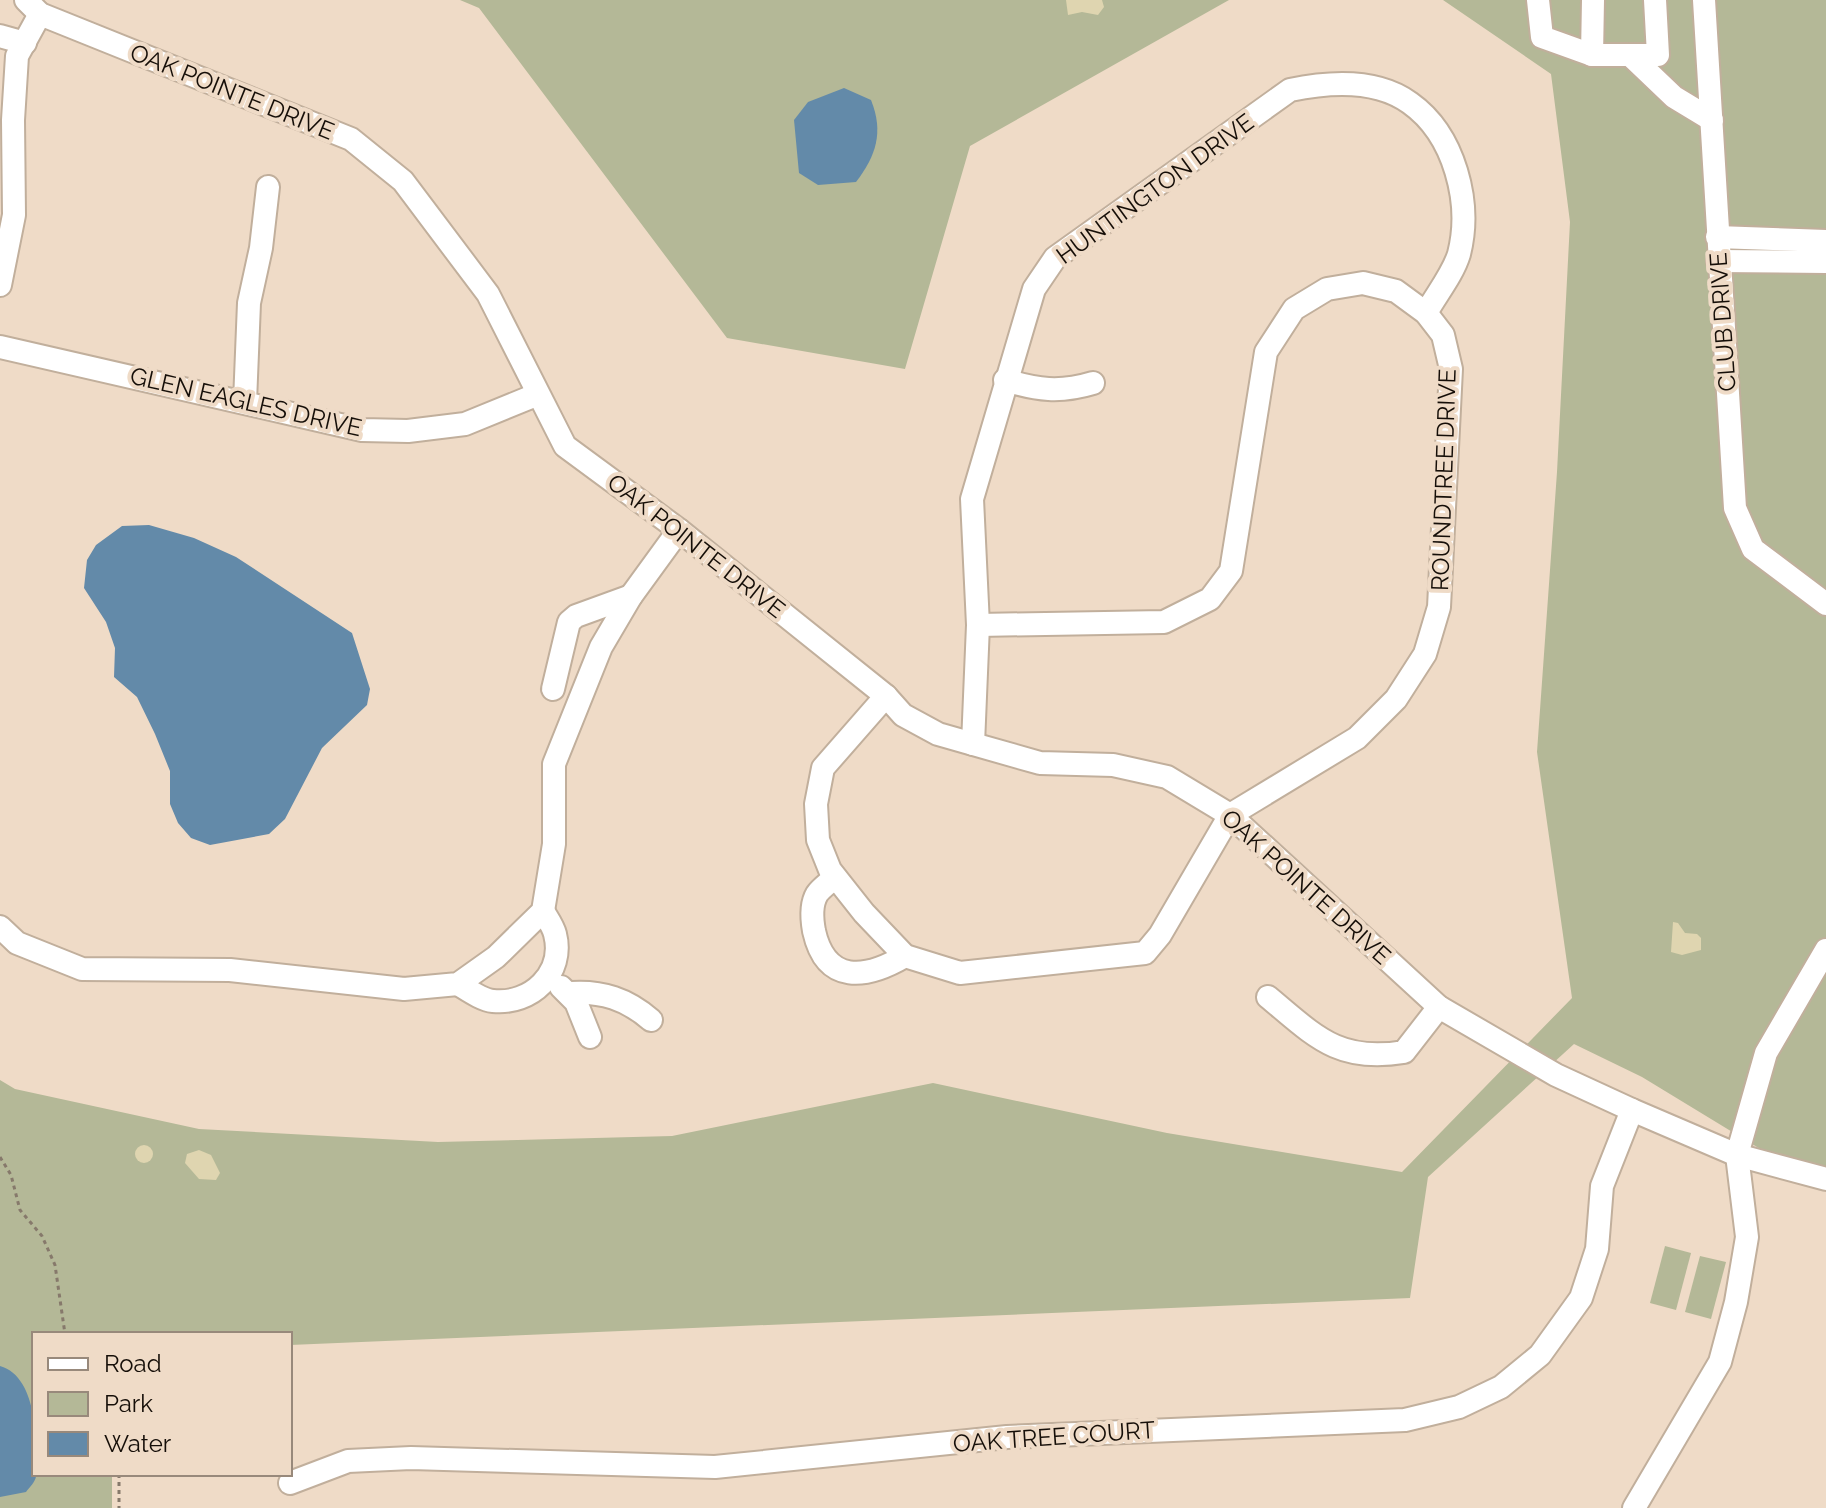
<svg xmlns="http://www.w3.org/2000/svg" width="1826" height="1508" viewBox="0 0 1826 1508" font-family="Raleway,sans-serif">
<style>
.green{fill:#b4b897}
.sand{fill:#dfd5b0}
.water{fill:#638aa9}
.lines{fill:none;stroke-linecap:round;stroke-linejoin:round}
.minor-casing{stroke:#c1af9c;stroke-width:26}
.path{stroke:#86796b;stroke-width:3;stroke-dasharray:4 4;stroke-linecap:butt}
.minor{stroke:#fff;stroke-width:22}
.labels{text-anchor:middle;stroke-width:8;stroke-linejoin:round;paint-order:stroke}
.street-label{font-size:24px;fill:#150e08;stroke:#efdbc7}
</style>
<rect width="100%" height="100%" fill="#efdbc7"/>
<g class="green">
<path d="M460 0H1229L970 146 905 369 727 338 479 8Z"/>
<path d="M1443 0H1826V1189L1642 1077 1574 1044 1428 1177 1410 1298 290 1345V1334H34V1474H112V1508H0V1080L15 1089 199 1129 438 1142 672 1136 933 1083 1167 1133 1402 1172 1572 998 1537 752 1557 472 1570 222 1551 74Z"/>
<path d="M1665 1246 1691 1253 1676 1310 1650 1303Z"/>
<path d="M1700 1256 1726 1262 1711 1319 1685 1312Z"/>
</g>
<g class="sand">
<path d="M1066 0H1102L1104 7 1098 15 1082 12 1068 15Z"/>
<path d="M1673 922 1678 923 1685 933 1697 934 1701 938V950L1682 955 1671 952Z"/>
<circle cx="144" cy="1154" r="9"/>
<path d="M199 1150 211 1155 220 1173 216 1180 199 1179 185 1163 187 1154Z"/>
</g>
<g class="water">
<path d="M844 88 871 100C884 132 876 156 856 182L818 185 799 173 794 120 808 102Z"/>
<path d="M149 525 194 538 236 557 352 633 370 689 367 705 322 748 285 819 269 834 210 845 191 838 178 823 170 804V771L155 734 137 697 114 677 115 648 106 622 84 588 87 560 96 545 122 526Z"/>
<path d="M0 1366C39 1377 37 1447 36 1476 36 1481 29 1488 26 1492L0 1497Z"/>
</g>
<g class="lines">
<defs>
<g id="minor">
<path d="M26 0 40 14 351 139 403 181 488 294 565 446 679 530 886 696 903 715 938 734 973 744 1040 763 1113 765 1167 777 1230 815 1439 1007 1556 1075 1632 1110 1737 1155 1826 1179"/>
<path d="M1538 0 1542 37 1592 55"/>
<path d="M1593 0 1592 55H1658L1655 0"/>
<path d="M1704 0 1735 508 1753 549 1826 604"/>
<path d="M0 36 25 43"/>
<path d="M1630 55 1674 97 1712 120"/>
<path d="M1717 237 1826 241"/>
<path d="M1718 261 1826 262"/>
<path d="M0 285 14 215 13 120 17 56 40 14"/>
<path d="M0 347 362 430 408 431 465 424 536 395"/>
<path d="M1005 380C1037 390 1060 393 1093 383"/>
<path d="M245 402 249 303 261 248 268 187"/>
<path d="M553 689 569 622 576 616 631 596"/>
<path d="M886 696 823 768 816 804 818 840 830 870 864 913 905 956 960 973 1145 953 1160 935 1230 815 1357 738 1396 699 1425 654 1439 607 1451 369 1443 335 1426 313 1396 291 1363 283 1327 289 1294 309 1266 352 1231 571 1210 599 1164 622 978 625"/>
<path d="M973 744 978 625 972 499 1034 289 1055 258 1290 90C1328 82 1376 78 1410 103 1455 135 1472 203 1459 254 1453 274 1436 295 1426 313"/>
<path d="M835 877C830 882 821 888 817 894 811 904 812 920 814 931 826 985 866 979 905 956"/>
<path d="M0 927 17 943 82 969 230 970 404 989 458 984 496 957 543 911 554 844V764L601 647 631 596 679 530"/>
<path d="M458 984C468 990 482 1000 493 1001 531 1005 565 973 555 934 553 926 547 918 543 911"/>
<path d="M561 987 576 1002 590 1037"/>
<path d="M571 993C602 991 627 999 651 1020"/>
<path d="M1268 997C1315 1036 1338 1063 1404 1052L1439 1007"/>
<path d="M290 1483 348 1461 411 1458 715 1467 1007 1437 1405 1420 1459 1407 1501 1387 1540 1355 1581 1298 1597 1249 1602 1186 1632 1110"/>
<path d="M1634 1508 1720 1362 1736 1302 1747 1237 1737 1155 1766 1053 1826 950"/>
</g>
</defs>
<use href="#minor" class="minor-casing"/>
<g class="path">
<path d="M0 1157 11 1175 20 1210 42 1236 55 1265 65 1334"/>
<path d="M119 1474V1508"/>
</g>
<use href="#minor" class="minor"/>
</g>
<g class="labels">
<g class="street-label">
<text transform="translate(232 92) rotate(22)" y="8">OAK POINTE DRIVE</text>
<text transform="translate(1155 189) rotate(-36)" y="8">HUNTINGTON DRIVE</text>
<text transform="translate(1723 322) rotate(-94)" y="8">CLUB DRIVE</text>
<text transform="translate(246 402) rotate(13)" y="8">GLEN EAGLES DRIVE</text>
<text transform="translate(1444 480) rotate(-88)" y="8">ROUNDTREE DRIVE</text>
<text transform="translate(696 546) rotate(38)" y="8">OAK POINTE DRIVE</text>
<text transform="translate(1306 887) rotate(42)" y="8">OAK POINTE DRIVE</text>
<text transform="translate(1054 1437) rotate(-4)" y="8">OAK TREE COURT</text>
</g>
</g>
<rect x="32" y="1332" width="260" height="144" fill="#efdbc7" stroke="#98897b" stroke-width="2"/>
<rect x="48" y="1358" width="40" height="12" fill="#ffffff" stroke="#98897b" stroke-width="2"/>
<text x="104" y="1372" font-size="24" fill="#150e08">Road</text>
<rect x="48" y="1392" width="40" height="24" fill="#b4b897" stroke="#98897b" stroke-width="2"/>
<text x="104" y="1412" font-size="24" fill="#150e08">Park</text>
<rect x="48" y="1432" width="40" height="24" fill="#638aa9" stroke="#98897b" stroke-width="2"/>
<text x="104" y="1452" font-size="24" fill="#150e08">Water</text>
</svg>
